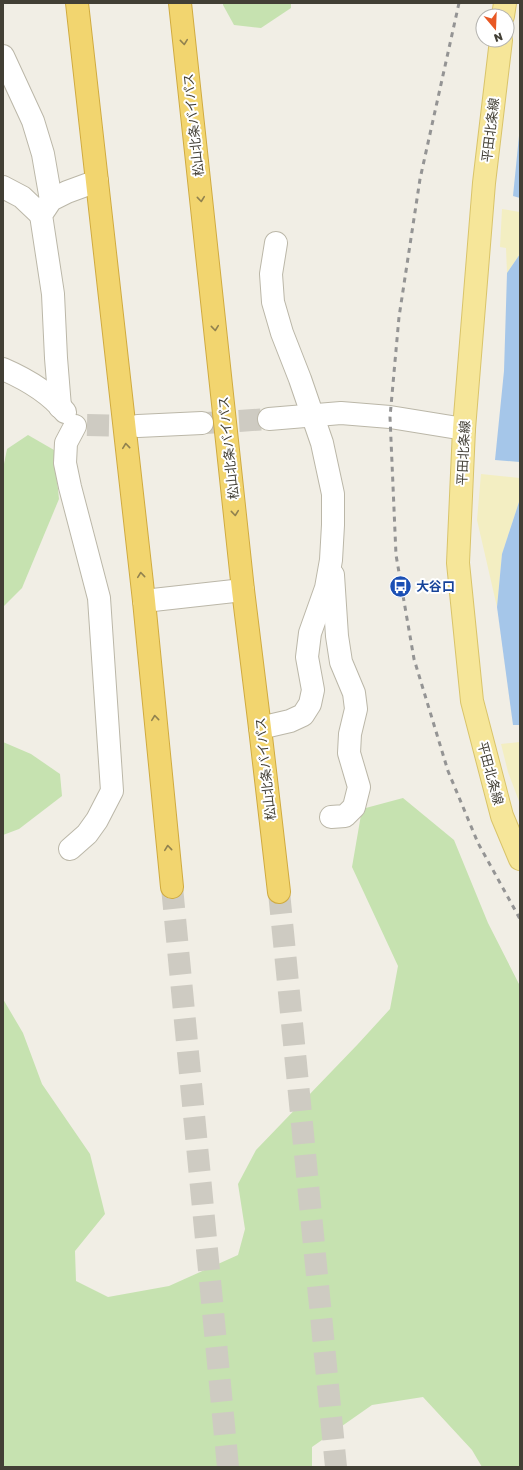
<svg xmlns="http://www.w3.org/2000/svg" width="523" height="1470" viewBox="0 0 523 1470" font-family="'Golos Text','Noto Sans JP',sans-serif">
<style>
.green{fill:#c6e2b0}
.sand{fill:#f3eec2}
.water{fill:#a5c6e9}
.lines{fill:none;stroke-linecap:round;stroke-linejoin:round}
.minor-tunnel{stroke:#cecbc2;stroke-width:22;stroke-dasharray:22 11;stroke-linecap:butt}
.highway-tunnel{stroke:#cecbc2;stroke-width:22;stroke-dasharray:22 11;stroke-linecap:butt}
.minor-casing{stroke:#bbb7a8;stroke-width:24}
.major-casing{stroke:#d9c46a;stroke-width:24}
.highway-casing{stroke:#d0ab40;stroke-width:24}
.minor{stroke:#fff;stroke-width:22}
.major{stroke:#f6e699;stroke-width:22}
.highway{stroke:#f2d56f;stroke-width:22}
.rail{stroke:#949494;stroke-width:3;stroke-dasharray:5 5;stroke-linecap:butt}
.oneway{stroke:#91824f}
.labels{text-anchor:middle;stroke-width:4;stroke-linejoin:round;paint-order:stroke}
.street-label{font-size:13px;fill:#423f35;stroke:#fff}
.transit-label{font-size:13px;font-weight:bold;fill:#164399;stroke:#fff;text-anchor:start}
</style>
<rect width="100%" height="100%" fill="#f1eee5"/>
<g class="green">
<path d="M223 3H291V8L261 28 234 25 223 5Z"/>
<path d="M28 435 54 450 59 499 22 588 3 607V469L7 449Z"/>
<path d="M3 742 31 754 60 774 62 796 19 829 3 835Z"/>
<path d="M403 798 454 840 488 923 520 986V1467H482L472 1450 423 1397 372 1405 312 1447V1467H3V999L23 1033 42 1084 90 1154 105 1214 75 1251 76 1281 108 1297 169 1286 238 1255 245 1229 238 1184 256 1150 358 1044 390 1009 398 966 352 867 362 809Z"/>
</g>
<g class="sand">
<path d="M502 209 520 212V254L507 273 506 248 500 247Z"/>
<path d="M481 474 520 478V499L502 554 497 607 477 520Z"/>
<path d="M520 742V804L508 772 501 744Z"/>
</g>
<g class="water">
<path d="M520 126V198L513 196Z"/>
<path d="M520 254V462L495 460 504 371 507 273Z"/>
<path d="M520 499V725H513L497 607 502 554Z"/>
</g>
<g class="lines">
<g class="minor-tunnel">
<path d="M206 423 269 419"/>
<path d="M87 425 138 426"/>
</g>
<g class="highway-tunnel">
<path d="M172 887 228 1467"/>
<path d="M279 892 336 1467"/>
</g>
<defs>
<g id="minor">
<path d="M3 56 33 121 43 154 51 200"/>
<path d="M3 187 22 197 41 215"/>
<path d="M3 369C26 379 49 392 65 412"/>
<path d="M60 407 56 358 53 294 41 215 51 200 67 192 97 181"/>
<path d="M269 419 341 413 390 417 464 429"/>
<path d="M138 426 202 423"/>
<path d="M144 601 243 590"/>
<path d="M260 728 290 721 303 715 310 704 313 690 307 657 310 633 326 588 331 560 333 525V494L322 443 300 379 282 333 273 302 271 274 276 243"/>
<path d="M331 817 345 816 354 807 359 787 349 753 350 734 356 709 354 693 341 662 337 636 333 575"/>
<path d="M70 849 87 834 97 820 112 791 99 598 70 487 65 463 66 443 75 426"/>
</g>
<g id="major">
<path d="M503 16 505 3"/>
<path d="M501 40 484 183 464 429 458 563 472 701 502 816 520 859"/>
</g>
<g id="highway">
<path d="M77 3 144 601 172 887"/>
<path d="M180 3 243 590 260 728 279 892"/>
</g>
</defs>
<use href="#minor" class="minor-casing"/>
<use href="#major" class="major-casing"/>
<use href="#highway" class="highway-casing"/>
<use href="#minor" class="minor"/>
<use href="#major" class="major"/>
<use href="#highway" class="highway"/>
<path class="rail" d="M459 3 420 179 399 317 390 417 396 555 414 659 448 771 478 843 520 919"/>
</g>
<defs><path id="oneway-chevron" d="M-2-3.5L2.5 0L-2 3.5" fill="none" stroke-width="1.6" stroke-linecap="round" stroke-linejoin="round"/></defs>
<g class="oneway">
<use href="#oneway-chevron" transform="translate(184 42) rotate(84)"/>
<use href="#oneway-chevron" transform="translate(201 199) rotate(84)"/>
<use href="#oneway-chevron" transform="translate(215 328) rotate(84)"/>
<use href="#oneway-chevron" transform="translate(126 446) rotate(-96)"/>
<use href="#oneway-chevron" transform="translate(235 513) rotate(84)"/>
<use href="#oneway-chevron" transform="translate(141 575) rotate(-96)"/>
<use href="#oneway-chevron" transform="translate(155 718) rotate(-96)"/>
<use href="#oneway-chevron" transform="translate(168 848) rotate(-96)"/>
</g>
<defs>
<symbol id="bus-disc" viewBox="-11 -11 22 22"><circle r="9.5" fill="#1a4fb4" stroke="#fff"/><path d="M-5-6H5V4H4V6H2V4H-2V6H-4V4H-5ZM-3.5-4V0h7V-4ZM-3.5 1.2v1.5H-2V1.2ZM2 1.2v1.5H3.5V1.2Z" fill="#fff"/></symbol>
</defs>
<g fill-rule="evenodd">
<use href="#bus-disc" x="388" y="574" width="25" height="25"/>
</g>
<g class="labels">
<g class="street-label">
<text transform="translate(193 125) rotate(-96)" y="5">松山北条バイパス</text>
<text transform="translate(490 130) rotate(-83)" y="5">平田北条線</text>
<text transform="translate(228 448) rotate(-96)" y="5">松山北条バイパス</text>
<text transform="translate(463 453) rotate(-87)" y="5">平田北条線</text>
<text transform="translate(265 769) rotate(-96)" y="5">松山北条バイパス</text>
<text transform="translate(491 773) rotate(75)" y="5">平田北条線</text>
</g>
<g class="transit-label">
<text x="416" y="591">大谷口</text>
</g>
</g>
<rect width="523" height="1470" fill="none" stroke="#423f35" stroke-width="8"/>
<g transform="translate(495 28) rotate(161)"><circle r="19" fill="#ffffff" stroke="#b3b2ae"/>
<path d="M0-3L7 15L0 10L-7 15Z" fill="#e85824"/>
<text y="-6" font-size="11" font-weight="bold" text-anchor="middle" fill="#423f35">N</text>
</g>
</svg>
